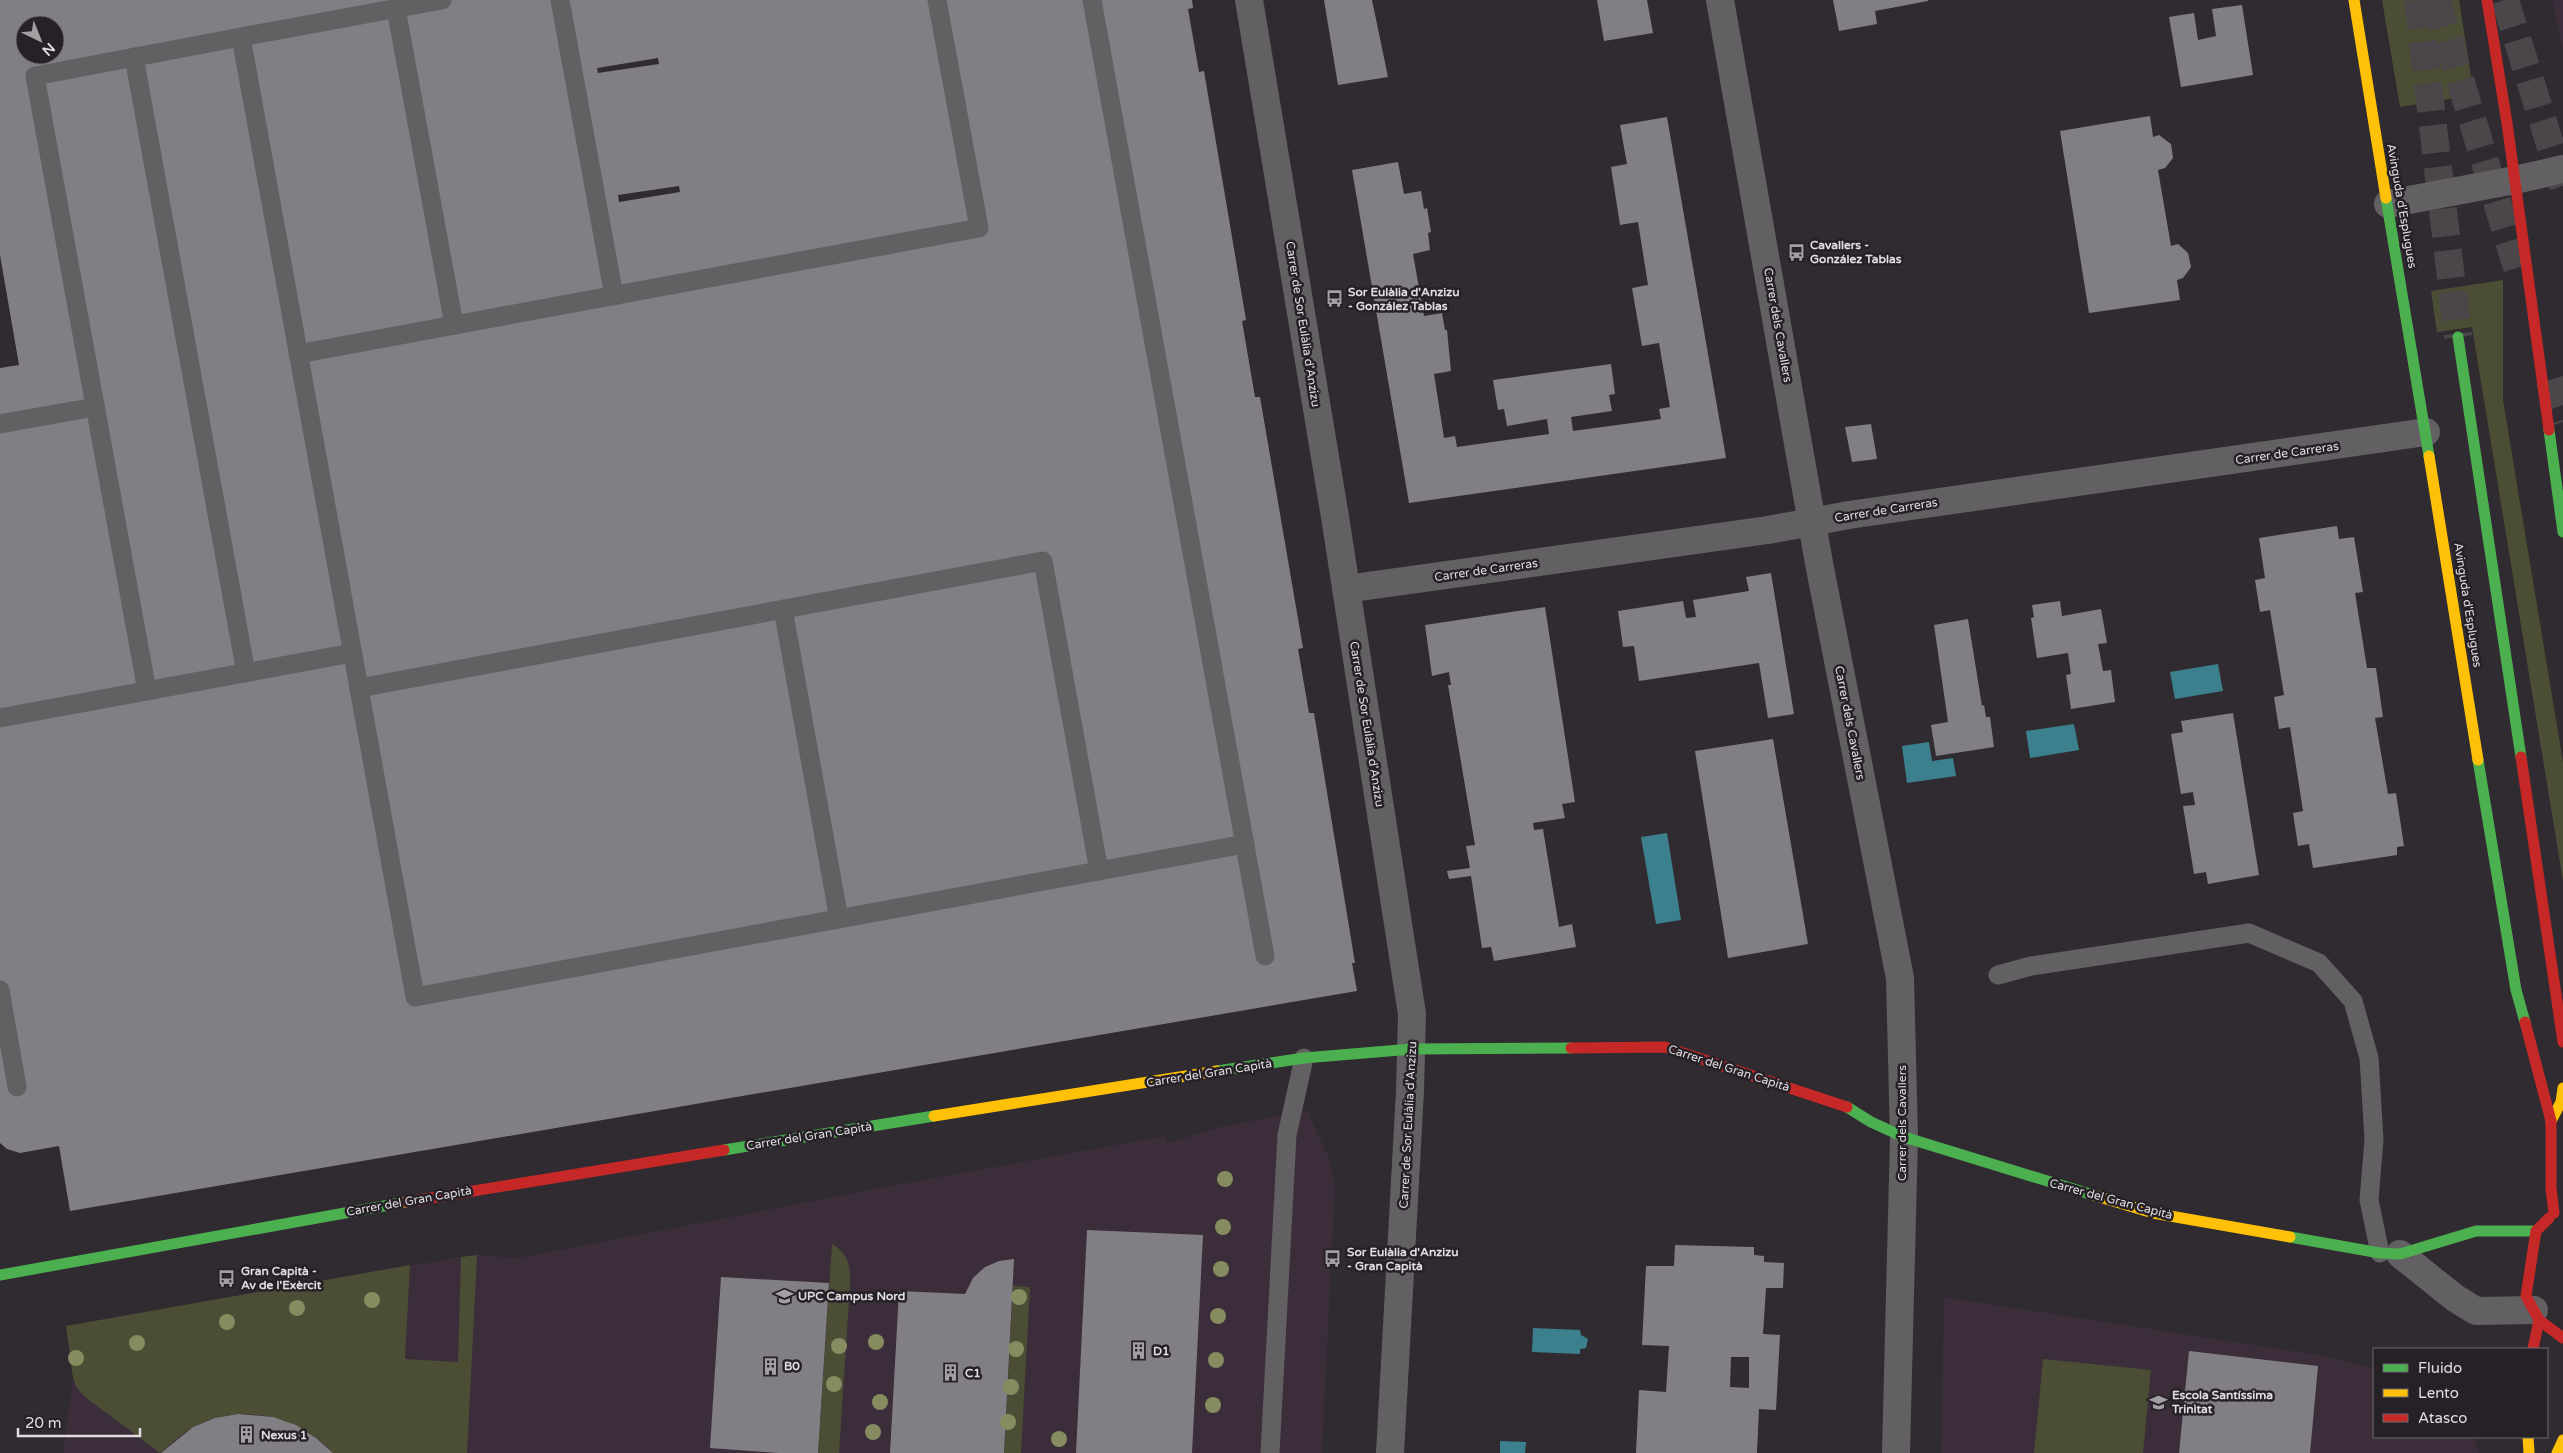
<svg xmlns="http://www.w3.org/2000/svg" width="2563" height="1453" viewBox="0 0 2563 1453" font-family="'Varela Round',sans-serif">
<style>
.education{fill:#3b2e3a}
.green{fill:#4b4e35}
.water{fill:#3c808e}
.building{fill:#827f84;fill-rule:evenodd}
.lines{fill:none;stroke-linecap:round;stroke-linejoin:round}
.highway-tunnel{stroke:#4a464a;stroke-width:28;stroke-dasharray:28 14;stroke-linecap:butt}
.lane{stroke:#636063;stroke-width:19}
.street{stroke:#636063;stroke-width:28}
.fast{stroke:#4caf50;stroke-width:11}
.slow{stroke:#ffc107;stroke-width:11}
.jam{stroke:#c62828;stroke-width:11}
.tree{fill:#878b60}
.labels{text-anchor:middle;stroke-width:5;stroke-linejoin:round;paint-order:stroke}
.street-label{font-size:12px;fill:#e0dce0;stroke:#262027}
.poi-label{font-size:12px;font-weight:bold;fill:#e0dce0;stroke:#262027;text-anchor:start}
</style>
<rect width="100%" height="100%" fill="#2f2b30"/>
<g class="education">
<path d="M2552 0H2563V50Z"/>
<path d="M1307 1110 1329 1158 1335 1185 1322 1453H63L73 1378 66 1326 461 1257 477 1255 518 1258 890 1186 1165 1136 1167 1143 1220 1127Z"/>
<path d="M1944 1297 2319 1355 2374 1368V1437H2474L2479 1453H1941Z"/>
</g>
<g class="green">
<path d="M2382 0H2459L2474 95 2400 107Z"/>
<path d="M2503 280V400L2563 762V881L2472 327 2437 332 2431 291Z"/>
<path d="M832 1244C849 1254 851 1267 850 1285L839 1453H818Z"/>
<path d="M477 1255 467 1453H333C297 1415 240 1402 193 1427 181 1434 171 1445 160 1453L85 1397 77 1388 73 1378 66 1326 410 1265 405 1359 458 1362 461 1257Z"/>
<path d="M1013 1286 1030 1287 1021 1453H1004Z"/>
<path d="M2043 1359 2151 1370 2143 1453H2034Z"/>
</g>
<g class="water">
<path d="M2218 664 2223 691 2175 699 2170 672Z"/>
<path d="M2074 724 2079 750 2030 758 2026 731Z"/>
<path d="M1929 742 1932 761 1953 758 1956 776 1907 783 1902 746Z"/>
<path d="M1667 833 1681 920 1656 924 1641 837Z"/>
<path d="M1533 1328 1580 1330 1581 1335 1588 1339 1586 1348 1580 1349V1354L1532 1352Z"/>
<path d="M1500 1441 1526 1442 1525 1453H1500Z"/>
</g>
<g class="building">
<path d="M0 0H1192L1193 8 1188 9 1199 72 1204 71 1246 320 1242 321 1255 397H1260L1303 648 1298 649 1309 713H1314L1355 963H1352L1357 991 70 1211 59 1146 20 1153 7 1149 0 1143V368L19 365 0 255ZM25 25H55V55H25ZM658 58 659 64 598 73 597 68ZM679 186 680 192 619 202 618 195Z"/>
<path d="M1324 0H1372L1388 77 1338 85Z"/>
<path d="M1597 0H1647L1653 33 1604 41Z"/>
<path d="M1833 0H1928V1L1875 11 1877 24 1839 31Z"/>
<path d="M2242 5 2253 75 2181 87 2169 17 2194 13 2198 40 2216 36 2212 9Z"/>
<path d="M2150 116 2153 137 2159 135 2171 144 2173 158 2165 168 2158 170 2171 246 2178 244 2188 253 2191 267 2183 278 2177 280 2180 300 2089 313 2060 131Z"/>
<path d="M1667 117 1726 458 1409 503 1352 170 1398 162 1404 194 1421 191 1424 209 1427 208 1431 232 1428 233 1430 250 1413 254 1424 316 1442 313 1445 330H1447L1451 371 1434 374 1444 438 1455 436 1457 447 1549 434 1547 419 1507 426 1504 409 1498 410 1493 380 1611 364 1615 394 1609 395 1612 411 1571 417 1573 431 1661 419 1659 409 1670 407 1659 343 1642 346 1632 288 1648 285 1638 222 1620 225 1611 167 1627 164 1620 125Z"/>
<path d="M1871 424 1877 459 1852 462 1845 427Z"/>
<path d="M2337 526 2339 539 2354 537 2363 592 2355 593 2367 668H2376L2383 717 2375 718 2388 794 2396 793 2404 846 2397 847V855L2313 868 2309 844 2298 846 2293 813 2303 811 2290 727 2279 729 2274 697 2284 695 2270 610 2260 612 2255 580 2265 578 2259 538Z"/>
<path d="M1771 573 1794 714 1768 718 1759 663 1639 681 1634 646 1623 647 1618 611 1683 601 1686 618 1696 617 1693 600 1749 591 1746 577Z"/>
<path d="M2060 601 2062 616 2101 609 2107 643 2098 644 2103 671 2111 670 2115 702 2071 709 2066 675 2071 674 2068 653 2037 658 2031 618 2034 617 2032 605Z"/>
<path d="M1545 607 1575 802 1562 804 1565 818 1533 823 1534 830 1543 829 1559 927 1572 924 1576 947 1494 961 1491 947 1482 948 1471 876 1449 879 1447 871 1470 868 1466 846 1475 845 1448 685H1451L1449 672 1432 676 1425 625Z"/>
<path d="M1968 619 1982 706 1984 705 1986 717H1990L1994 747 1936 756 1931 725 1948 722 1934 625Z"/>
<path d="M2233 713 2259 875 2208 884 2206 872 2194 874 2183 806 2195 805 2193 792 2181 794 2171 734 2183 732 2181 721Z"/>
<path d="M1773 739 1808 944 1728 958 1695 751Z"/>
<path d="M1087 1230 1203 1235 1192 1453H1076Z"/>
<path d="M1675 1245 1754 1247V1255L1764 1256V1262L1784 1263 1783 1288H1766L1763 1334 1780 1335 1776 1410 1759 1409 1757 1453H1636L1639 1390 1666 1392 1669 1346 1642 1345 1646 1266H1674ZM1731 1357H1749V1388L1730 1387Z"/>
<path d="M1014 1259 1004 1453H890L899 1291 965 1294 973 1278 985 1267 999 1261Z"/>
<path d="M721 1277 829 1283 818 1453H778L710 1448Z"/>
<path d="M2189 1351 2318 1366 2310 1453H2179Z"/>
<path d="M238 1414 273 1417 296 1425 316 1438 333 1453H161L193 1427 215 1418Z"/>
</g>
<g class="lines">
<g class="highway-tunnel">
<path d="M2418 0 2458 337"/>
<path d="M2436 0 2521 281"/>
<path d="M2505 0 2563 186"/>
<path d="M2550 380 2563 422"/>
</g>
<g class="lane">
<path d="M560 0 614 296"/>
<path d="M1092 0 1265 956"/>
<path d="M396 8 454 325"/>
<path d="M241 37 442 0"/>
<path d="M134 57 246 673"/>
<path d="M298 354 979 228 937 0"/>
<path d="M0 424 95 407"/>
<path d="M783 609 839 919"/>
<path d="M359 688 415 997 1245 844"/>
<path d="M147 691 35 76 241 37 359 688 1043 561 1099 871"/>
<path d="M0 718 352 653"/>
<path d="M1998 975 2031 966 2249 933 2319 963 2353 1001 2369 1058 2374 1139 2369 1200 2380 1253"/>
<path d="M0 990 17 1087"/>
<path d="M1270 1453 1287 1135 1304 1058"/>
</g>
<g class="street">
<path d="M1249 0 1335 517 1412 1014 1410 1091 1390 1453"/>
<path d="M1720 0 1819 563 1900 978 1904 1137 1896 1453"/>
<path d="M2388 204 2515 180 2563 169"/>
<path d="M1346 589 1768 530 1849 515 2426 432"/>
<path d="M2400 1254 2455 1298 2476 1311 2534 1310"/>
</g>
<g class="fast">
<path d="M2386 198 2429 456"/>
<path d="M2458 337 2521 757"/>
<path d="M2549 430 2563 532"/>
<path d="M2478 760 2516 990 2525 1022"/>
<path d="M1217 1071 1304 1058 1412 1049 1571 1048"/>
<path d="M1847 1107 1871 1122 1904 1137 2093 1195"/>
<path d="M724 1150 934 1116"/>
<path d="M2290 1237 2380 1253 2400 1254 2476 1231H2536"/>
<path d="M0 1275 406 1202"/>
</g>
<g class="slow">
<path d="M2354 0 2386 198"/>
<path d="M2429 456 2478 760"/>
<path d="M934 1116 1217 1071"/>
<path d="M2551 1121 2561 1102 2563 1088"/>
<path d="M2093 1195 2153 1213 2290 1237"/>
<path d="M2528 1437 2529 1453"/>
<path d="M2557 1453 2563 1440"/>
</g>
<g class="jam">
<path d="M2487 0 2507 123 2549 430"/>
<path d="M2521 757 2563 1042"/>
<path d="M2525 1022 2551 1121V1188L2554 1213"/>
<path d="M1571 1048 1665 1047 1847 1107"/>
<path d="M406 1202 724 1150"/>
<path d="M2549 1218 2536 1231 2526 1296 2539 1320 2563 1338"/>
<path d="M2533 1349 2539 1320"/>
</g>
</g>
<g class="tree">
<circle cx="1225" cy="1179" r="8"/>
<circle cx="1223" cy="1227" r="8"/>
<circle cx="1221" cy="1269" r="8"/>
<circle cx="1019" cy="1297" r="8"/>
<circle cx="372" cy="1300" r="8"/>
<circle cx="297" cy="1308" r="8"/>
<circle cx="1218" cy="1316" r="8"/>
<circle cx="227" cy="1322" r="8"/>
<circle cx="876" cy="1342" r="8"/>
<circle cx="137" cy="1343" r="8"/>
<circle cx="839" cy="1346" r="8"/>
<circle cx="1016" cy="1349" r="8"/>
<circle cx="76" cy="1358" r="8"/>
<circle cx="1216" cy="1360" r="8"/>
<circle cx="834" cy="1384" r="8"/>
<circle cx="1011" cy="1387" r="8"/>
<circle cx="880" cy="1402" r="8"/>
<circle cx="1213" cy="1405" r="8"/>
<circle cx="1008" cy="1422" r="8"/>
<circle cx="873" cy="1432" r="8"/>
<circle cx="1059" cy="1439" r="8"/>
</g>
<defs>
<symbol id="bus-bare" viewBox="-9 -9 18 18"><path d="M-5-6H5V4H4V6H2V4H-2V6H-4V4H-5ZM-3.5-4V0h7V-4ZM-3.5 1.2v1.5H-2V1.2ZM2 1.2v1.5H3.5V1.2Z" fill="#a29ea2" stroke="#262027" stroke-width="2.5" paint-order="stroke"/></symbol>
<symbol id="university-bare" viewBox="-9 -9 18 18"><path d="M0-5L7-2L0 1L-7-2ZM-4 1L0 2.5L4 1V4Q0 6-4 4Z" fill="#a29ea2" stroke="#262027" stroke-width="2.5" paint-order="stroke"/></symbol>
<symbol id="building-bare" viewBox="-9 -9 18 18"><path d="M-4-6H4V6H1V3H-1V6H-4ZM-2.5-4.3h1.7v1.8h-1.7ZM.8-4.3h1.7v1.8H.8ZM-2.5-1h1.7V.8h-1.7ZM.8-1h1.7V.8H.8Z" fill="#a29ea2" stroke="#262027" stroke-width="2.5" paint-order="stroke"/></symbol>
<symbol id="school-bare" viewBox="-9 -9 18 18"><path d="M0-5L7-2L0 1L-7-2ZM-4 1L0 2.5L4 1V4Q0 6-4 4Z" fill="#a29ea2" stroke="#262027" stroke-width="2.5" paint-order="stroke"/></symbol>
</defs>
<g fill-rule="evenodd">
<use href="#bus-bare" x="1784" y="240" width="25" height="25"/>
<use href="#bus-bare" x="1322" y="286" width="25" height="25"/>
<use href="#bus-bare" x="1320" y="1246" width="25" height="25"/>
<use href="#bus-bare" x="214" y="1266" width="25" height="25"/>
<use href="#university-bare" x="772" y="1284" width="25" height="25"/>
<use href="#building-bare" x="1126" y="1338" width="25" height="25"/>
<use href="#building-bare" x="758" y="1354" width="25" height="25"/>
<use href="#building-bare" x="938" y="1360" width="25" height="25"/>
<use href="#school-bare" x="2146" y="1390" width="25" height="25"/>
<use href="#building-bare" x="234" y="1422" width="25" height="25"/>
</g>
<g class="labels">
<g class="street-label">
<text transform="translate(2402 206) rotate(80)" y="4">Avinguda d'Esplugues</text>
<text transform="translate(1303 324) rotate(81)" y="4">Carrer de Sor Eulàlia d'Anzizu</text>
<text transform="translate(1778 325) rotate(80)" y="4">Carrer dels Cavallers</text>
<text transform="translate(2287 453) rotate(-8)" y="4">Carrer de Carreras</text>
<text transform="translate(1886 510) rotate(-9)" y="4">Carrer de Carreras</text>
<text transform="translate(1486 570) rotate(-8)" y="4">Carrer de Carreras</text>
<text transform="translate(2468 605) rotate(81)" y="4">Avinguda d'Esplugues</text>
<text transform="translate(1850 723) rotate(79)" y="4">Carrer dels Cavallers</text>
<text transform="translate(1367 724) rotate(81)" y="4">Carrer de Sor Eulàlia d'Anzizu</text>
<text transform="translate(1729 1068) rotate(18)" y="4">Carrer del Gran Capità</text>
<text transform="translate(1209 1073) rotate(-9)" y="4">Carrer del Gran Capità</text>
<text transform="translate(1902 1123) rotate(-90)" y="4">Carrer dels Cavallers</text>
<text transform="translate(1408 1125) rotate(-87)" y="4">Carrer de Sor Eulàlia d'Anzizu</text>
<text transform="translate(809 1136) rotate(-9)" y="4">Carrer del Gran Capità</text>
<text transform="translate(2111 1199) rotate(15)" y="4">Carrer del Gran Capità</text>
<text transform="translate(409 1201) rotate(-10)" y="4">Carrer del Gran Capità</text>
</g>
<g class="poi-label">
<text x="1810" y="249">Cavallers -<tspan x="1810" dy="14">González Tablas</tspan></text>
<text x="1348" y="296">Sor Eulàlia d'Anzizu<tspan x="1348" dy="14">- González Tablas</tspan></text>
<text x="1347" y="1256">Sor Eulàlia d'Anzizu<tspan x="1347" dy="14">- Gran Capità</tspan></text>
<text x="241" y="1275">Gran Capità -<tspan x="241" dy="14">Av de l'Exèrcit</tspan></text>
<text x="798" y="1300">UPC Campus Nord</text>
<text x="1153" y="1355">D1</text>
<text x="784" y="1370">B0</text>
<text x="965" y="1377">C1</text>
<text x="2172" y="1399">Escola Santíssima<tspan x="2172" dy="14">Trinitat</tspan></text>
<text x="261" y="1439">Nexus 1</text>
</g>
</g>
<rect x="2373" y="1348" width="175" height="90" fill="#262027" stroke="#706b71"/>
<rect x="2383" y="1364" width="25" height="8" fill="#4caf50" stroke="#706b71"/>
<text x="2418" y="1373" font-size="15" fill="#e0dce0">Fluido</text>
<rect x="2383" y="1389" width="25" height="8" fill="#ffc107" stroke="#706b71"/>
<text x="2418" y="1398" font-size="15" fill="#e0dce0">Lento</text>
<rect x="2383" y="1414" width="25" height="8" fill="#c62828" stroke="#706b71"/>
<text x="2418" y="1423" font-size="15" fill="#e0dce0">Atasco</text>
<g transform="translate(40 40) rotate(137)"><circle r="24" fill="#262027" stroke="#706b71"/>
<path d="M0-4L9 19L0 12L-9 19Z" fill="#a29ea2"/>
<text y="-8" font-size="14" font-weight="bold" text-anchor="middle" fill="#e0dce0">N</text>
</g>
<path d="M18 1428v8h122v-8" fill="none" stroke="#e0dce0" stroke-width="2.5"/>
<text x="25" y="1428" font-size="15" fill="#e0dce0" stroke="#262027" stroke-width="4" paint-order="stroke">20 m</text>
</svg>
